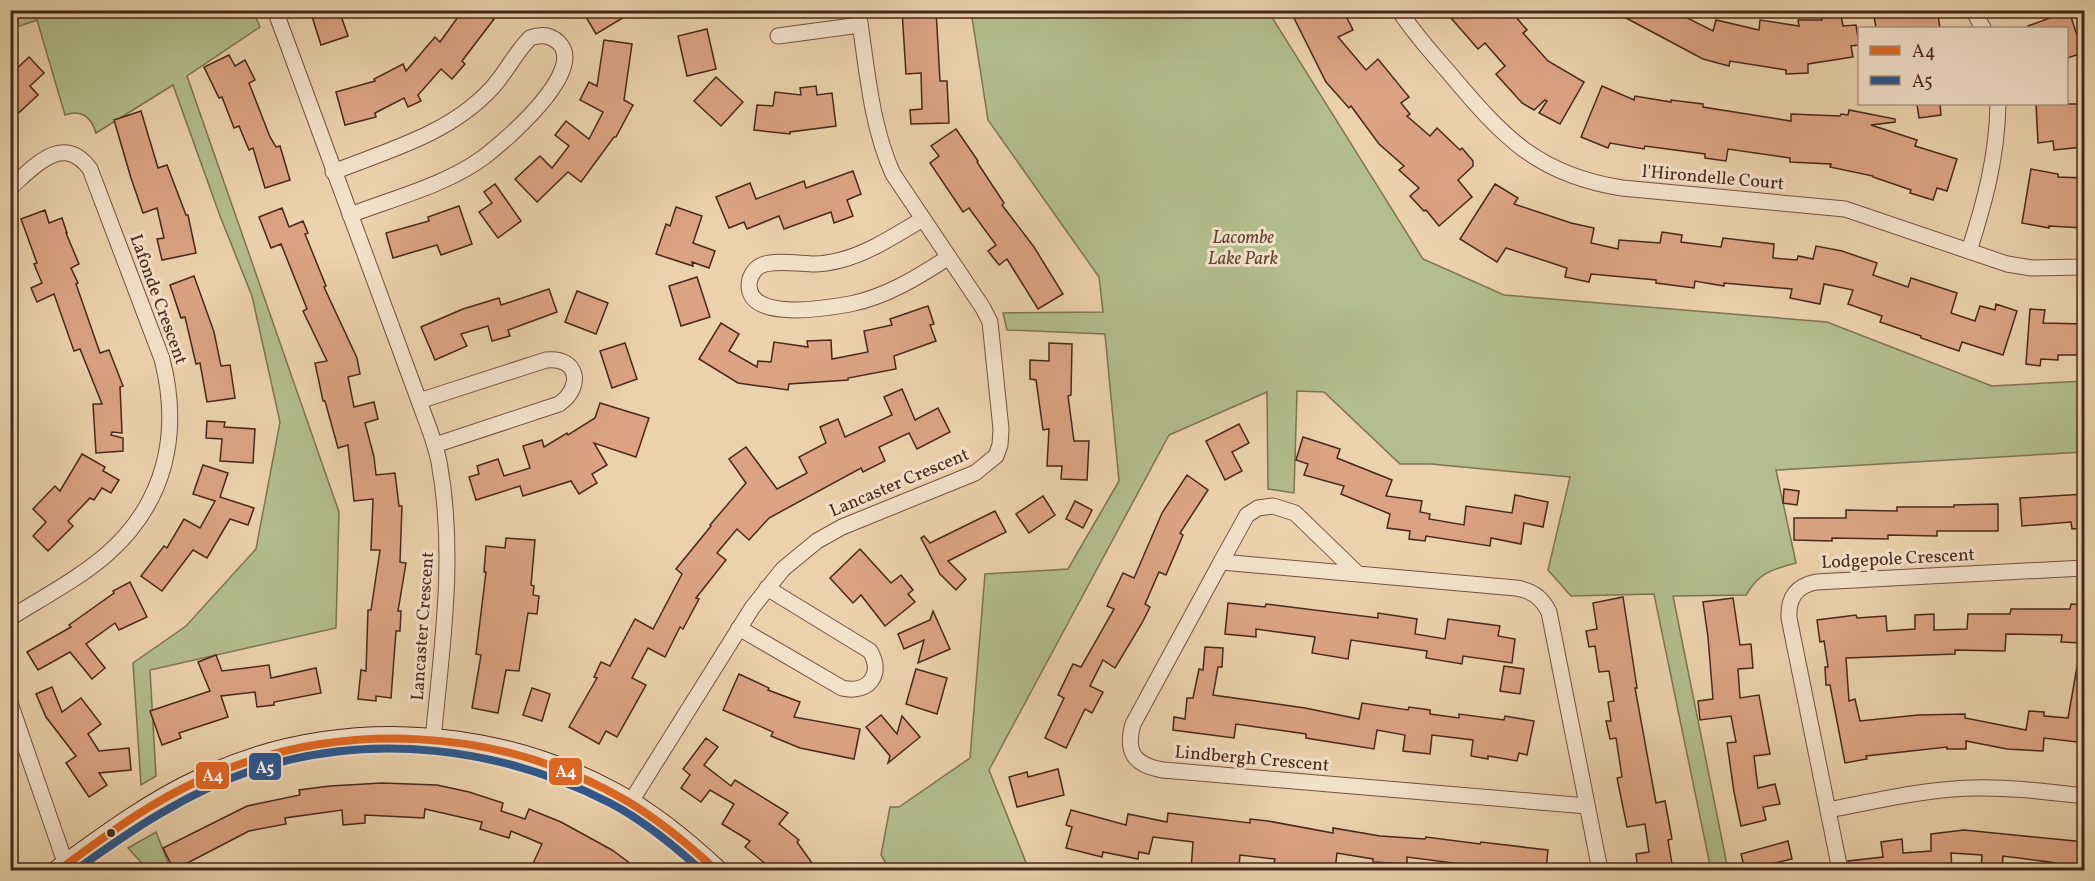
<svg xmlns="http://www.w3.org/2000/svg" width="2095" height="881" viewBox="0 0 2095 881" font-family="Vollkorn,serif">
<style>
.green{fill:#b3bd8d;stroke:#7e7254;stroke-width:1.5}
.building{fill:#dba384;stroke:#49271a;stroke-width:1.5}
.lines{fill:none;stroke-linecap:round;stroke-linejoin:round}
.street-casing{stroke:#72523e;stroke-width:17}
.secondary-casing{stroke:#49271a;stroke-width:23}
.street{stroke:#f2e1c9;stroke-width:15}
.secondary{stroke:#f2e1c9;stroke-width:21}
.bus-1-casing{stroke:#f2e1c9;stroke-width:12}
.bus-2-casing{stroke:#f2e1c9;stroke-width:12}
.bus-1{stroke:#e06824;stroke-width:8}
.bus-2{stroke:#2d578f;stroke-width:8}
.bus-dot{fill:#49271a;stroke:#f2e1c9;stroke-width:2}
.labels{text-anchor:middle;stroke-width:6;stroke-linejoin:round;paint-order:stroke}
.street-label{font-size:18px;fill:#49271a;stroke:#f2e1c9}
.park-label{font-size:18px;font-style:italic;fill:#5e4531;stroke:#f2e1c9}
.line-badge{stroke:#f2e1c9;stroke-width:2}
.badge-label{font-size:16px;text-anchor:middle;font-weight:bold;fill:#fff}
</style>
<rect width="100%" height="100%" fill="#ebd1ac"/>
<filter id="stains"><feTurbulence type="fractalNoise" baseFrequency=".00333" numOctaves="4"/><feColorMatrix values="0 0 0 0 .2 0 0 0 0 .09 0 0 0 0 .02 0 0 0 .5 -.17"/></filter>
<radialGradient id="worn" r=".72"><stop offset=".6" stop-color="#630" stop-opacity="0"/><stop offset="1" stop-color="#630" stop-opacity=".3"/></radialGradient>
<g class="green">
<path d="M10 11H253L260 27 187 76 339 512 336 628 150 670 156 776 141 785 133 663 186 626 256 549 280 422 252 296 220 216 173 85 96 133C91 117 82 109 65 115L37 20 11 29Z"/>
<path d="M971 11H1268L1423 259 1504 295 1827 322 1992 386 2084 381V452L1776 470 1796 563C1771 570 1760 572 1746 595L1673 596 1728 870H1711L1654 594 1571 596 1548 570 1570 477 1431 464H1400L1324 392 1297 391 1294 493 1268 489 1267 392 1169 435 989 770 1029 870H890L881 855 890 807H899L970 758 985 574 1068 569 1119 481 1105 334 1007 330 1003 313 1103 312 1099 277 988 120Z"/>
<path d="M156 832 171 870H148L128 848Z"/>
</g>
<g class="building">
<path d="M310 10H339L348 36 321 45Z"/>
<path d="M463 10H483L494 19 462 61 465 64 452 79 441 69 418 95 421 101 408 107 404 98 375 113 376 117 345 125 336 92 375 81 374 79 403 64 406 71 435 37 440 42Z"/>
<path d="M582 10H636L596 34Z"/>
<path d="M902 10H936L940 81H947L949 123 911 124 910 110 922 109 921 73 906 74Z"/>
<path d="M1290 10H1343L1353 30 1338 37 1366 70 1378 59 1409 97 1401 103 1410 114 1407 116 1430 136 1437 128 1460 150 1462 148 1473 161V166L1458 180 1472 197 1439 226 1426 210 1424 211 1410 196 1419 188 1399 170 1404 166 1379 144 1351 106 1349 108 1326 82Z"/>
<path d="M1444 10H1510L1527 30 1523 33 1548 61 1584 82 1560 124 1539 113 1547 101 1545 100 1534 110 1522 103 1496 74 1505 66 1485 43 1478 49Z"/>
<path d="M1611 10H1691L1687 18 1713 31 1716 20 1759 30 1760 20 1799 26 1798 20H1822V18L1841 15 1843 26 1856 25 1859 45 1851 46 1853 57 1808 64V73L1786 74V70L1730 61 1729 66 1703 59Z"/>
<path d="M1873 10H1937L1940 28H1876Z"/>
<path d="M2069 11 2083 53 2067 58V28H2029L2028 26Z"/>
<path d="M707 29 716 69 687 76 678 36Z"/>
<path d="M604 40 632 44 624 100 633 105 616 137H614L581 182 568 172 537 202 515 179 540 156 552 168 569 146 555 135 566 121 589 139 603 112 580 100 589 82 597 86Z"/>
<path d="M229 55 235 66 245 60 255 80 249 83 270 137 276 147 280 146 290 180 265 188 253 148 249 150 239 126 234 128 222 97 219 98 204 67Z"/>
<path d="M29 57 44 73 30 86 38 95 10 121V75Z"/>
<path d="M716 77 743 102 721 126 694 101Z"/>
<path d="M816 86 817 95 832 93 836 126 790 132V134L754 130 757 105 773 106 775 92 801 95 800 88Z"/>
<path d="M1602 86 1634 100 1635 96 1671 102V100L1703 104V107L1791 121V114L1840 116 1841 114 1848 115 1849 110 1895 119V122L1871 125 1917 140 1915 146 1957 159 1947 191 1937 188 1933 200 1910 193 1911 190 1873 177V176L1830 167 1831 164 1790 162V158L1728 149 1726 161 1705 158V154L1645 146 1644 149 1610 143 1608 148 1581 137Z"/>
<path d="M1917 104H1940L1941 115 1919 118Z"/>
<path d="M2036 104H2078L2083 147 2054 150 2053 141 2038 143Z"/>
<path d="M141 111 158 168 167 165 186 215H188L196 253 162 260 157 239 164 238 157 208 143 213 131 178 114 120Z"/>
<path d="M956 129 978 161 977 162 1004 203 1002 205 1034 247 1063 294 1038 309 1007 259 999 265 988 251 996 245 969 208 963 212 930 163 939 156 931 146Z"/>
<path d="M2031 169 2058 174V177L2085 178 2083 228 2049 226V228L2022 223Z"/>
<path d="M853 171 861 194 847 200 853 216 834 223 831 212 784 229 779 216 747 229 744 222 729 228 716 197 750 183 756 199 804 181 806 188Z"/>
<path d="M495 184 521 221 498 238 479 212 492 203 484 192Z"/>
<path d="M1495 184 1518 198 1514 204 1571 223 1594 228 1591 243 1618 249 1619 240 1660 243 1662 232 1682 235 1681 242 1721 247 1723 238 1774 244 1773 258 1797 260 1798 256 1813 259 1816 246 1842 251 1877 263 1873 275 1908 287 1911 278 1957 293 1951 313 1975 321 1980 306 1995 310 1996 304 2017 311 2003 355 1962 342 1959 351 1921 338V336L1880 322 1882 316 1848 304 1853 290 1824 284 1820 304 1790 298 1792 289 1724 283V286L1695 281 1694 288 1656 283V280L1591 274 1589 282 1565 277 1567 268 1506 248 1497 262 1460 239Z"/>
<path d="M459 206 472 244 441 255 437 245 393 258 386 233 429 221 428 217Z"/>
<path d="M676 207 702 216 693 243 715 251 709 268 692 262 693 266 656 254 666 224 670 226Z"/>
<path d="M282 208 289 227 303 221 308 233 305 234 326 286 324 287 357 358 360 374 348 377 354 407 374 402 378 419 365 423 374 457 376 475 395 473 399 506H402L400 562 406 563 398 611H401L400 631H396L391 698 376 696V701L358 699 361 670 366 671 368 610H371L380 550H371L373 499 354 501 348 445 338 448 325 401H323L315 363 327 361 303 311 307 309 281 244 271 248 259 217Z"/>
<path d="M45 210 49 223 62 218 67 233H66L79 264 71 268 78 283 76 284 100 353 109 350 123 386 120 387 122 433 112 432 111 435 123 438V451L96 453 93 404H102L80 349 74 351 54 294 37 302 31 288 42 283 34 264 37 263 21 219Z"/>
<path d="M194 276 214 332 221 366 230 365 235 398 207 402 200 363 196 364 185 317 181 318 170 285Z"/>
<path d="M697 277 710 317 681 326 669 286Z"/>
<path d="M549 289 557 312 508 330 510 336 492 341 488 326 461 334 467 346 435 360 421 327 463 309 499 298 501 305Z"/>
<path d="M577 291 608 303 596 334 565 322Z"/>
<path d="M928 306 934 324 930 325 936 341 894 356 896 369 848 378V380L789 384 788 390 738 383 699 359 721 323 739 334 729 351 757 367 758 361 771 362 774 342 808 347 807 341 831 340 832 359 868 352 864 331 892 325 890 319Z"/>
<path d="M2030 309 2045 310 2043 323 2085 324V355H2058V360L2041 359 2040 366 2026 364Z"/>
<path d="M625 343 637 379 612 388 600 351Z"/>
<path d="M1049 343 1072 344 1071 395 1068 396 1074 441H1089L1087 480 1061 479 1062 466H1047L1049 429 1043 430 1036 380 1030 379V360L1049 361Z"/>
<path d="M902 389 915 420 938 408 950 432 917 449 909 433 879 447 885 461 863 472 861 468 769 518 749 540 737 529 717 553 726 560 696 598 699 599 683 629 680 627 665 657 648 648 632 678 646 685 617 737 606 731 599 744 569 727 597 678 594 677 601 662 610 666 635 619 653 629 682 574 676 569 711 526 710 525 746 483 729 459 746 447 777 489 807 473 799 457 826 443 820 427 838 419 845 437 892 415 884 397Z"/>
<path d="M600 403 649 418 636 457 594 443 607 465 592 474 597 483 579 494 571 481 523 496 520 486 476 500 469 477 479 474 477 466 498 459 504 476 530 468 523 446 542 440 544 447 567 433 568 435 595 418Z"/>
<path d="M207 421 225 422 224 427 255 429 253 463 220 461 222 439 206 438Z"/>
<path d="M1239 424 1249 443 1232 452 1242 471 1225 480 1206 441Z"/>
<path d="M1303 437 1340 449 1337 458 1392 480 1386 496 1422 501 1420 512 1430 514 1429 519 1464 525 1466 506 1512 513 1515 495 1548 502 1543 527 1524 523 1521 544 1491 538 1490 546 1426 536 1425 541 1409 539 1410 531 1387 528 1390 514 1341 494 1344 486 1304 475 1308 464 1296 460Z"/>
<path d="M82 454 105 467 103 471 119 480 111 493 102 488 94 500 90 498 68 521 73 526 48 551 33 536 46 522 33 509 55 486 60 491Z"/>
<path d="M203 465 228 473 220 497 254 508 248 525 230 519 207 558 193 550 162 591 141 576 164 546 167 548 184 519 200 528 215 501 193 494Z"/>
<path d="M1187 475 1208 490 1180 533 1183 535 1166 575 1159 572 1145 604 1150 607 1142 623 1115 668 1103 660 1090 686 1103 692 1092 713 1085 709 1066 748 1045 738 1064 698 1058 695 1073 664 1081 667 1114 609 1107 606 1123 573 1134 578 1162 513Z"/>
<path d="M1784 489 1799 491 1797 505 1783 503Z"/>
<path d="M2085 494V528L2072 529 2071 522 2022 526 2020 498Z"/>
<path d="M1043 496 1055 515 1029 533 1016 514Z"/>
<path d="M1075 501 1092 510 1083 528 1066 519Z"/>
<path d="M1998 504V531H1937V536L1888 535V539L1832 538V541L1794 540V518H1846V510L1897 511V507H1954V505Z"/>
<path d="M995 511 1006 532 948 561 966 579 956 590 940 574 921 538 924 536 930 543Z"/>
<path d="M506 538 535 540 531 585 534 586 533 595 539 596 537 614 528 613 519 671 506 670 498 713 472 708 481 655 476 654 486 572H484L486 546 505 548Z"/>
<path d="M860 549 891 583 901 575 913 590 908 594 915 602 885 626 861 595 853 603 830 578Z"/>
<path d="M130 582 147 617 119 630 115 623 86 644 105 668 92 679 70 652 38 670 27 652 71 627 69 625 114 593 113 591Z"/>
<path d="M1623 597 1637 688H1635L1656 803 1665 801 1672 839 1668 840 1673 870H1638L1636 854 1649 852 1645 824 1627 827 1617 778 1622 777 1616 738 1610 739 1606 721H1611L1608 702 1614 701 1609 671 1599 672 1595 646 1589 647 1586 631 1597 629 1593 603Z"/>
<path d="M1733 598 1740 645 1751 644 1753 668 1738 669 1740 698 1759 695 1770 754 1754 756 1758 788 1775 784 1780 804 1763 807 1766 820 1741 826 1734 792 1727 743 1736 742 1731 716 1700 720 1698 701 1713 699 1708 637 1703 602Z"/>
<path d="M1228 603 1265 607 1266 604 1378 618V613L1417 619 1415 634 1445 639 1448 619 1500 626 1498 636 1515 639 1512 663 1463 656 1462 664 1426 658 1427 651 1351 640 1348 659 1312 653 1315 637 1256 629V637L1225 634Z"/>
<path d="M2071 604 2085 605V643L2061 642 2062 635 2006 634 2005 651 1955 650V654L1846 658 1849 701 1855 699 1860 721 1918 715 1965 714V718L2026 730 2029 711 2044 712V716L2068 718 2077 667H2085V743L2044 738 2043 751 2007 749 1966 741V749H1947V747L1866 756 1867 759 1845 763 1830 685H1826L1825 667H1828L1824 641 1820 642 1817 620 1856 615 1857 618 1886 616 1887 631 1915 629V615L1934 614V630L1967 629 1968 614H2010L2011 609H2070Z"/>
<path d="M933 611 950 649 918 663 924 640 904 649 898 634 930 620Z"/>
<path d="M1205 647 1223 648 1222 667H1218L1213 695 1305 708 1359 719 1362 703 1408 710 1409 707 1430 710V714L1459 718V714L1504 720 1505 716 1534 721 1527 755 1519 753 1517 761 1488 756V759L1471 756 1473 740 1432 735 1430 754 1403 751 1405 735 1377 730 1374 749 1306 738V734L1236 724 1234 738 1173 730 1174 717 1185 719 1187 698H1193L1199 669 1203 670Z"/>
<path d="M216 655 222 671 269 665 271 678 316 668 321 693 274 702V705L257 707 255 692 221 696 228 717 179 733 181 738 162 745 150 711 210 691 198 662Z"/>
<path d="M1504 666 1524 669 1520 694 1500 691Z"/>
<path d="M916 669 947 678 937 714 906 704Z"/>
<path d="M739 674 769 688 768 690 800 702 794 717 860 729 854 759 800 748 771 736 773 732 723 710Z"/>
<path d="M52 687 62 712 81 698 101 724 88 734 99 751 129 748 131 770 99 773 107 785 89 797 66 763 76 756 46 717 36 694Z"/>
<path d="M532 688 550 694 542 721 523 715Z"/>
<path d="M881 715 897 734 902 716 920 737 888 763 890 756 866 727Z"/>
<path d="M706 738 718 747 704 765 731 786 735 780 788 813 779 824 799 840 797 842 817 870H773L745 847 750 841 722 824 734 804 710 790 701 802 681 788 690 775 683 769Z"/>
<path d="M1058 769 1064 795 1017 807 1009 777 1027 772 1028 777Z"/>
<path d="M382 783 437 785 469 792 503 803 501 811 525 819 529 809 561 822 612 850 639 870H530L542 844 511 831 509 838 480 829 482 822 425 809 424 818 365 815V823L343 825 342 810 285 818 286 824 249 831 174 870 163 848 247 806 300 795 299 790 330 786Z"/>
<path d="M1071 810 1126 825 1128 814 1167 822 1168 813 1250 823V819L1268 821 1333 833V828L1380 836 1425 839 1426 837 1480 844 1481 842 1548 850 1546 870H1508L1407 857V864L1373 862V859L1337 853 1335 870H1293L1273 867 1275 859 1240 855 1239 866 1210 863V870H1191L1193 842 1153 837 1149 854 1139 852 1138 859 1103 852 1102 857 1066 848 1072 827 1066 825Z"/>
<path d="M1964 830 2085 842V870H2055L2056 863 2003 856 2002 870H1981L1982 855 1951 853 1952 870H1849L1848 861 1883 857 1881 842 1902 839 1903 853 1931 851V834Z"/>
<path d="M1788 841 1792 859 1745 870 1741 854Z"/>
</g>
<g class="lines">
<defs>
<g id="street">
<path d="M275 10 419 401C426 421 435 441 439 462 456 554 442 647 433 739"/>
<path d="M1399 10C1414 34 1433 54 1451 75 1503 137 1538 175 1622 188L1845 209 2007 264 2032 268 2084 267"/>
<path d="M1973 10 1983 28"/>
<path d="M778 36 860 25"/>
<path d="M333 172C389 150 449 134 491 89 506 73 515 53 530 38 541 34 551 35 559 43 587 71 505 141 484 157 446 185 394 198 350 215"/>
<path d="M10 188C34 167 63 132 90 169L162 359C181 433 166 503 106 555 78 579 42 598 10 618"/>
<path d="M923 219C897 234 871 252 841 260 833 262 823 264 814 264 801 264 772 259 760 266 754 269 749 278 749 285 749 322 828 308 850 304 886 297 918 277 949 257"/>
<path d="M1969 251C1985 201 1997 157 1998 104"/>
<path d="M419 401 546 360C578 356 584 387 559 404L435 445"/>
<path d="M1221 562 1133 724C1125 752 1134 765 1163 770L1587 806"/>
<path d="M1358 574 1295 513 1273 506 1258 508 1247 515 1221 562 1516 588C1531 590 1542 597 1549 612L1600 870"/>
<path d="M739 628 842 688C868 694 884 675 870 651L767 588"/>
<path d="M10 703 66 865"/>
<path d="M630 803 752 608 783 569 817 541 842 527 975 473 996 456 1000 445 1001 429 990 322 983 308 893 174C870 123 867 66 858 10"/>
<path d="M1828 810C1876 801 1924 789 1974 788 2011 787 2048 792 2084 796"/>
<path d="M1840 870 1789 618C1788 598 1796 586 1816 582L2084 568"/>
</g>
<path id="secondary" d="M59 870C103 838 150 803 200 780 331 718 489 725 615 794 652 814 685 841 716 870"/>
</defs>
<use href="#street" class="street-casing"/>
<use href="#secondary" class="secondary-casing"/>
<use href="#street" class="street"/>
<use href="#secondary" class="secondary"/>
<defs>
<path id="bus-1" d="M59 870C104 837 149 803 200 780 336 719 497 725 627 801 659 820 688 844 716 870"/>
<path id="bus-2" d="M76 870C131 830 188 792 253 770 371 731 501 747 610 803 643 820 673 845 701 870"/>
</defs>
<use href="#bus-1" class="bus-1-casing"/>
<use href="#bus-2" class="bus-2-casing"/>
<use href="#bus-1" class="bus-1"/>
<use href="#bus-2" class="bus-2"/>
</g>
<circle class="bus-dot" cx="111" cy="833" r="5"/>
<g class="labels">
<g class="street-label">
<text transform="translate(1713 177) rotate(5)" y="6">l'Hirondelle Court</text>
<text transform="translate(159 299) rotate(70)" y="6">Lafonde Crescent</text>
<text transform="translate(899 482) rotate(-23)" y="6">Lancaster Crescent</text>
<text transform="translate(1898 558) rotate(-3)" y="6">Lodgepole Crescent</text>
<text transform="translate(422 626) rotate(-86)" y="6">Lancaster Crescent</text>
<text transform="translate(1252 758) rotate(5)" y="6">Lindbergh Crescent</text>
</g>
<g class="park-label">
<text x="1243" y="243">Lacombe<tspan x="1243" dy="21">Lake Park</tspan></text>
</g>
</g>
<g class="line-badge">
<rect x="248" y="752" width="34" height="29" rx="6" fill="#2d578f"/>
<rect x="548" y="757" width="35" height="29" rx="6" fill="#e06824"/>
<rect x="195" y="761" width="35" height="29" rx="6" fill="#e06824"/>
</g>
<g class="badge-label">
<text x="265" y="773">A5</text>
<text x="566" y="777">A4</text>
<text x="213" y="781">A4</text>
</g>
<rect width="2095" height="881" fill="none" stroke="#ebd1ac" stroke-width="36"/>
<rect x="12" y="12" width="2071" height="857" fill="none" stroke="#49271a" stroke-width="3"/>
<rect x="18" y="18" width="2059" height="845" fill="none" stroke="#49271a" stroke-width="1.5"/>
<rect x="1858" y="27" width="210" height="78" fill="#f2e1c9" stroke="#ae9783" stroke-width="1.5"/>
<rect x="1870" y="46" width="30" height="9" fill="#e06824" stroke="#ae9783" stroke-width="1.5"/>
<text x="1912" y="57" font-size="18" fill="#49271a">A4</text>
<rect x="1870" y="76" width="30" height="9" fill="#2d578f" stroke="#ae9783" stroke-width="1.5"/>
<text x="1912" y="87" font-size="18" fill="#49271a">A5</text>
<rect width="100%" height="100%" filter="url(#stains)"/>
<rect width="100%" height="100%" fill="url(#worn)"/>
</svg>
